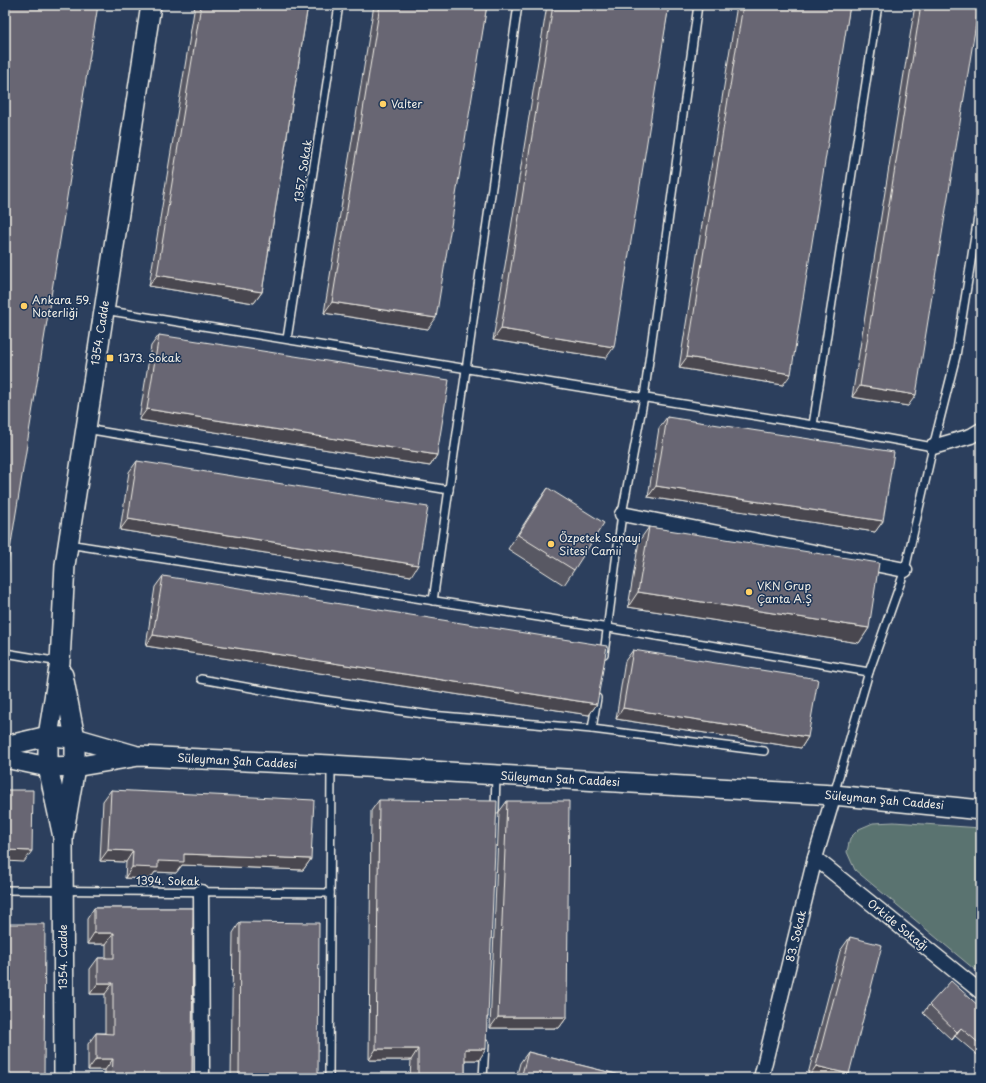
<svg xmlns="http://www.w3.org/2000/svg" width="986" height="1083" viewBox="0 0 986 1083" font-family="'Playpen Sans',sans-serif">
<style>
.green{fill:#5a7370;stroke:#a7b2ac}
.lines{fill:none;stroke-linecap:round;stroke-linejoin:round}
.service-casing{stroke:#f4f1e8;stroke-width:10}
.minor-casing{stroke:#f4f1e8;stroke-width:17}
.secondary-casing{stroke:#f4f1e8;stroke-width:22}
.service{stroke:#1d3557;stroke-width:7}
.minor{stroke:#1d3557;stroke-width:14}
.secondary{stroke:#1d3557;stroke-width:19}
.wall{fill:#595863;stroke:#f4f1e8}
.shaded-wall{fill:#494750;stroke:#f4f1e8}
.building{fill:#686673;stroke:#f4f1e8}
.poi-dot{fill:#ffd166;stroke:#1d3557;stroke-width:1.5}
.labels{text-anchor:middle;stroke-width:3;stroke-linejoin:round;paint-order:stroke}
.poi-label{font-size:11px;fill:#f4f1e8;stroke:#1d3557;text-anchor:start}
.street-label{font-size:11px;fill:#f4f1e8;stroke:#1d3557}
</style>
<rect width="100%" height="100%" fill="#2c3f5d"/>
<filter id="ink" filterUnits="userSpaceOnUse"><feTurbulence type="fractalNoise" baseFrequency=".025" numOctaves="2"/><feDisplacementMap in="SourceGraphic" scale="8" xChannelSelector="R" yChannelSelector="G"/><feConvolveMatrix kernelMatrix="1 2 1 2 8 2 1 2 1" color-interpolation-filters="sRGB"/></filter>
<g filter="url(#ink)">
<path class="green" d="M894 822 981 828V971L974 969 855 870 847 852 850 838 859 829 873 823Z"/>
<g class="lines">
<defs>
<g id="service">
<path d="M104 310 813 425 933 447"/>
<path d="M287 339 339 5"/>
<path d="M813 425 878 5"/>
<path d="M86 429 449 490"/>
<path d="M68 544 609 628 869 672"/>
<path d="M433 601 518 5"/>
<path d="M5 653 60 662"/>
<path d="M604 654 622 514 644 397 698 5"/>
<path d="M201 679 296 696 431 715 592 729 764 751"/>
<path d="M592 729 597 698"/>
<path d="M834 794 869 672 905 570 933 447 956 356 981 198"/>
<path d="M495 810 496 776"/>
<path d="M5 890 330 893"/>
<path d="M329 1078 331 766"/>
<path d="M483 1078 485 1044"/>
</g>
<g id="minor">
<path d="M933 447 971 436 981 430"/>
<path d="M622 514 905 570"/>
<path d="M815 858 981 992"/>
<path d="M201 892 202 1078"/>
<path d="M761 1078 815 858 834 795"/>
</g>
<g id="secondary">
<path d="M63 675 75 738V767L63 837 64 1078"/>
<path d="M5 746 48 736 75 738 134 755"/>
<path d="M5 758 48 767 80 766 139 756 331 765 834 795 981 810"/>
<path d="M63 837 48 767V736L60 662 65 565 151 5"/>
</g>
</defs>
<use href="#service" class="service-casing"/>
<use href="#minor" class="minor-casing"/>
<use href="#secondary" class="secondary-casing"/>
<use href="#service" class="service"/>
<use href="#minor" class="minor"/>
<use href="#secondary" class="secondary"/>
</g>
<g class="wall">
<path d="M195 5H308L262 292 254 303 149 286Z"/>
<path d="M374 5H487L428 329 324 313Z"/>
<path d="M547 5H669L606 358 493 340Z"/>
<path d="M737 5H850L783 385 679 368Z"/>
<path d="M915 5H979L908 406 852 397Z"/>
<path d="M159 335 437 455 430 466 139 420 151 346Z"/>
<path d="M667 417 883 521 875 532 648 497 659 428Z"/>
<path d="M137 461 411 576 120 530 129 472Z"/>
<path d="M548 488 574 570 564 585 508 549 538 502Z"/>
<path d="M649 527 869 628 859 643 628 607 639 541Z"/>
<path d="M163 576 597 704 589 715 146 646 155 587Z"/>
<path d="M633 650 808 737 801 748 616 719 625 661Z"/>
<path d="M111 790 311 859 303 870 182 865 176 873 155 872 150 879 125 878 126 862 100 861 103 801Z"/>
<path d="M379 800 488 1017 487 1019 479 1060H465V1074L462 1078H410L411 1060H369L371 811Z"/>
<path d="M507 801 567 1017 559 1028H490L499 812Z"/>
<path d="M94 908H193L192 1078H105V1070H88V1044L96 1033H105V994H90V969L98 958H106V944H87V919Z"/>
<path d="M240 922 318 1078H231L233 933Z"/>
<path d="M850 937 849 1074 846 1078H807L840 951Z"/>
<path d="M929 1005 981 1008V1058L955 1036 952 1040 923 1013Z"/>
<path d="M528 1052 632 1078H516L520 1063Z"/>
</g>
<g class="shaded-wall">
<path d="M157 275 262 292 254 303 149 286Z"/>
<path d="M332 302 436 318 428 329 324 313Z"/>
<path d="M501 329 614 347 606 358 493 340Z"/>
<path d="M687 357 791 374 783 385 679 368Z"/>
<path d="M860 386 916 395 908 406 852 397Z"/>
<path d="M147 409 437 455 430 466 139 420Z"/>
<path d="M656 486 883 521 875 532 648 497Z"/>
<path d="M128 519 418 565 411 576 120 530Z"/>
<path d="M638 592 869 628 859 643 628 607Z"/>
<path d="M153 635 597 704 589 715 146 646Z"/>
<path d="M623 708 808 737 801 748 616 719Z"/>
<path d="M5 850 32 851 24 862 5 861Z"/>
<path d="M108 850 133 851 126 862 100 861Z"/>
<path d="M184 854 311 859 303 870 182 865 176 873 155 872 150 879 125 878 132 867 158 861Z"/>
<path d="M94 933H114L106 944H87Z"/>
<path d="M98 983H113L105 994H90Z"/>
<path d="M498 1017H567L559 1028H490Z"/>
<path d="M961 1028 952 1040 957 1032Z"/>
<path d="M376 1049H418L411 1060H369Z"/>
<path d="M465 1049H486L479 1060H457Z"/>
<path d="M96 1059H113L105 1070H88Z"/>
<path d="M816 1066 849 1074 846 1078H808Z"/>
<path d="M418 1074H465L462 1078H415Z"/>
</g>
<g class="building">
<path d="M5 5H98L5 581Z"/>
<path d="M201 5H308L262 292 157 275Z"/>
<path d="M380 5H487L436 318 332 302Z"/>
<path d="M553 5H669L614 347 501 329Z"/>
<path d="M743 5H850L791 374 687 357Z"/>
<path d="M921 5H979L916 395 860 386Z"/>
<path d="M159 335 449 380 437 455 147 409Z"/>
<path d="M667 417 894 452 883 521 656 486Z"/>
<path d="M137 461 428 507 418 565 128 519Z"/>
<path d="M548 488 604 523 574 570 518 535Z"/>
<path d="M649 527 879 563 869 628 638 592Z"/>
<path d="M163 576 607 646 597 704 153 635Z"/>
<path d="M633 650 818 679 808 737 623 708Z"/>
<path d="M5 768H7L6 790H33L32 851 5 850Z"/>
<path d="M111 790 314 800 311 859 184 854V862L158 861V868L132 867 133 851 108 850Z"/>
<path d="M379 800 497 801 488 1017H487L486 1049H465V1074H418V1049H376Z"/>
<path d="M507 801H569L567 1017H498Z"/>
<path d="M94 908H193L192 1078H112L113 1059H96V1033L113 1034V983H98V958H114V933H94Z"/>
<path d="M240 922 319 923 318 1078H239Z"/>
<path d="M5 924H45L44 1078H5Z"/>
<path d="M850 937 882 945 849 1074 816 1066Z"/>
<path d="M951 981 981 1008V1045L961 1028 957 1032 929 1005Z"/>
<path d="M528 1052 632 1078H521Z"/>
</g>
</g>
<g class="poi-dot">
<circle cx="383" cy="104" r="4"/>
<circle cx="24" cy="306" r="4"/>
<rect x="106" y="354" width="8" height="8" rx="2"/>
<circle cx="551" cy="544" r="4"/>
<circle cx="749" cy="592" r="4"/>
</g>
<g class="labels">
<g class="poi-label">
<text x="391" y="108">Valter</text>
<text x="32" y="304">Ankara 59.<tspan x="32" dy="13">Noterliği</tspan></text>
<text x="118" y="362">1373. Sokak</text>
<text x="559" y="542">Özpetek Sanayi<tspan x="559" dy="13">Sitesi Camii</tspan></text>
<text x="757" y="590">VKN Grup<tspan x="757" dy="13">Çanta A.Ş</tspan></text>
</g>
<g class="street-label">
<text transform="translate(303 171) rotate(-81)" y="4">1357. Sokak</text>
<text transform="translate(100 333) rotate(-81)" y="4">1354. Cadde</text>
<text transform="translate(237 761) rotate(3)" y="4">Süleyman Şah Caddesi</text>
<text transform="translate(560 779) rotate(3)" y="4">Süleyman Şah Caddesi</text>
<text transform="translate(884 800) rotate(5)" y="4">Süleyman Şah Caddesi</text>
<text transform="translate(168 881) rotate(1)" y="4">1394. Sokak</text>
<text transform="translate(898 925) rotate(39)" y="4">Orkide Sokağı</text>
<text transform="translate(796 936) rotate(-76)" y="4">83. Sokak</text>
<text transform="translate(63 957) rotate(-90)" y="4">1354. Cadde</text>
</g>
</g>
<rect width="986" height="1083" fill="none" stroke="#1d3557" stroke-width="20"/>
<rect x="10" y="10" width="966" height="1063" fill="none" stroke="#f4f1e8" stroke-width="1.5" filter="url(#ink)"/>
</svg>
